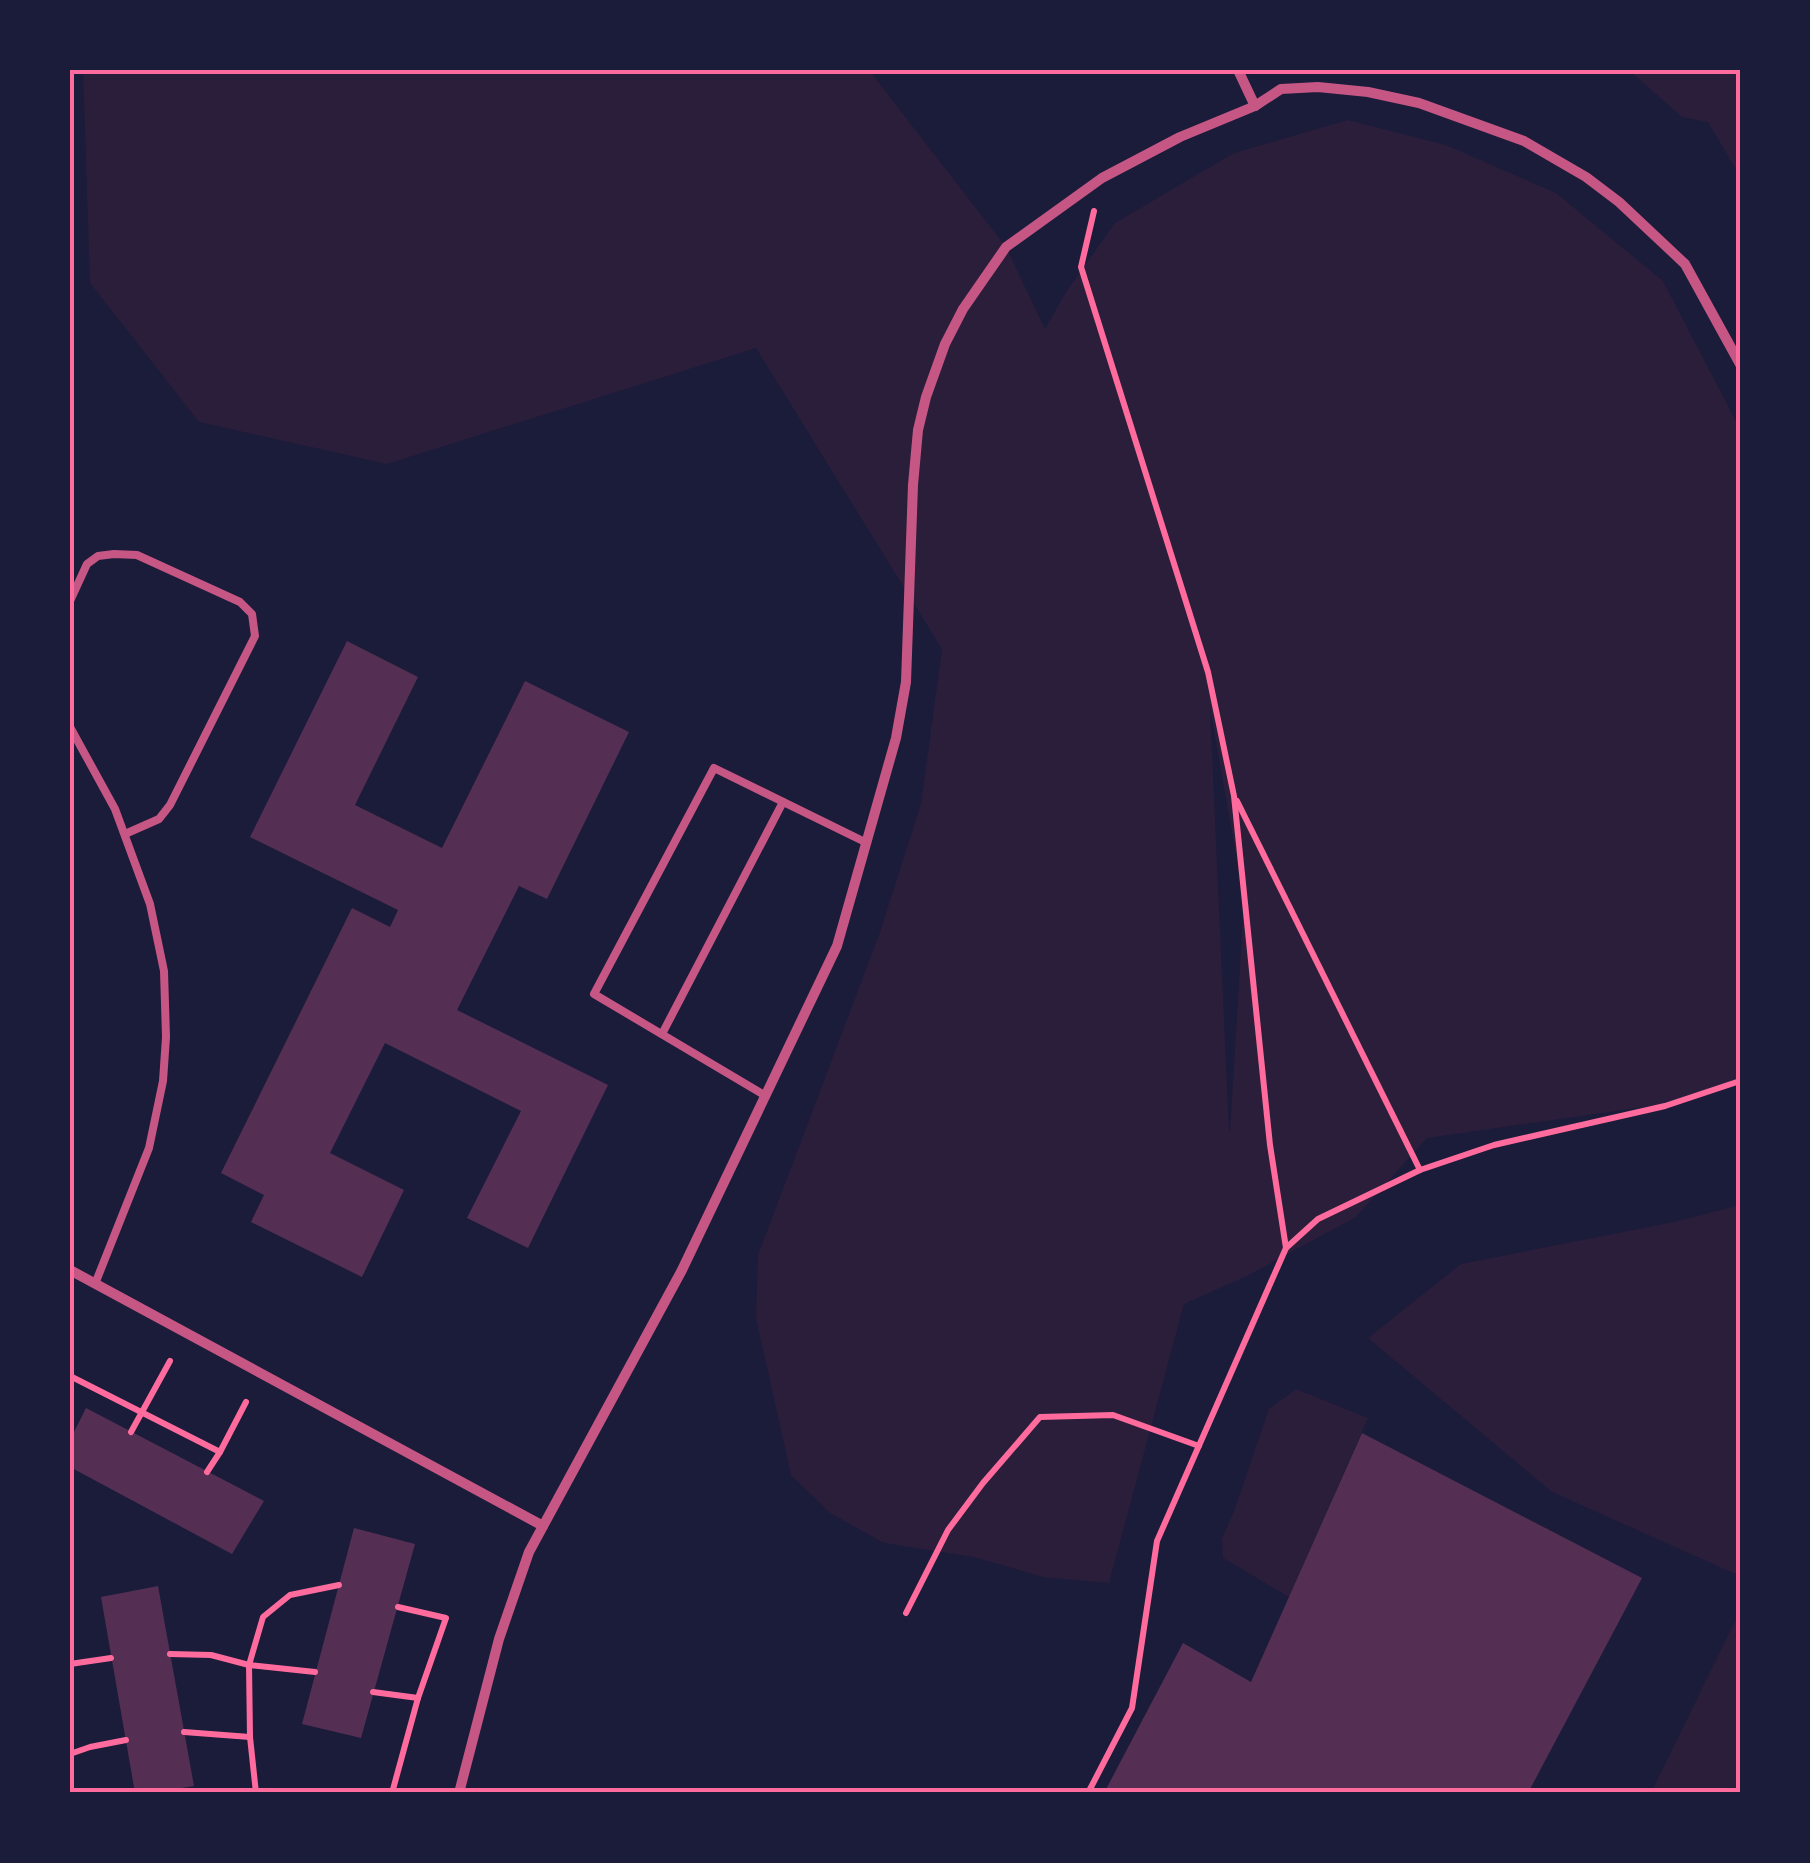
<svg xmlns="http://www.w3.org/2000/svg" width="1810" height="1863" viewBox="0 0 1810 1863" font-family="Manrope,sans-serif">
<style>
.green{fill:#2a1e3b;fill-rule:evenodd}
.building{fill:#542f53}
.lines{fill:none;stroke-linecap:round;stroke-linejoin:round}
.path{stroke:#ff6b9d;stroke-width:6}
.service{stroke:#c65784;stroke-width:8}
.minor{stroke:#c65784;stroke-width:10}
.neatline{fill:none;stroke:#ff6b9d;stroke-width:4}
</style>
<rect width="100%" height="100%" fill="#1b1b3a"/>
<g class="green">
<path d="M83 70H869L1006 247 1045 329 1066 292 1115 223 1234 153 1348 120 1446 145 1556 193 1663 281 1740 429V1078L1672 1103 1427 1138 1356 1217 1247 1276 1184 1304 1109 1583 1043 1577 974 1557 884 1543 830 1513 791 1475 756 1318 758 1255 879 935 921 804 942 649 756 348 387 464 199 422 90 283ZM1210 708 1244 900 1230 1131 1229 1130Z"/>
<path d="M1629 70H1740V176L1708 122 1682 117Z"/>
<path d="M1740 1205V1576L1552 1492 1368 1338 1461 1264 1674 1222Z"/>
<path d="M1296 1389 1368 1418 1289 1597 1223 1558 1222 1539 1234 1511 1269 1409Z"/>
<path d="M1740 1611V1793H1651Z"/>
</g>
<g class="building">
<path d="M347 641 418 677 355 805 442 848 525 681 629 732 547 899 519 886 457 1010 608 1085 528 1248 467 1218 521 1111 385 1043 330 1153 404 1190 362 1277 251 1222 264 1195 221 1173 352 908 390 927 398 910 250 837Z"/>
<path d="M86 1408 264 1501 232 1554 70 1467V1440Z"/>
<path d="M1362 1433 1642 1578 1528 1793H1104L1183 1643 1251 1682Z"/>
<path d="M354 1528 415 1544 361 1738 302 1724Z"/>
<path d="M158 1586 194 1786 151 1793H135L101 1597Z"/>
</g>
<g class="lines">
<g class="path">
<path d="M1094 211 1081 267 1208 672 1234 796 1270 1145 1286 1248"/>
<path d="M1237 801 1420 1170"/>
<path d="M70 1376 220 1452 246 1402"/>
<path d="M131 1432 170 1361"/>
<path d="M207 1472 220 1452"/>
<path d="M906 1613 948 1530 983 1483 1040 1417 1113 1415 1199 1446"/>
<path d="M170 1654 211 1655 249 1665 315 1672"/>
<path d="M70 1664 111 1658"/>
<path d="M373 1692 418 1698"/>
<path d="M184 1732 250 1737"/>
<path d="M70 1754 90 1747 126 1740"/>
<path d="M256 1793 250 1737 249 1665 263 1617 290 1595 339 1585"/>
<path d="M392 1793 418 1698 446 1618 398 1607"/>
<path d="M1088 1793 1132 1708 1157 1541 1286 1248 1318 1219 1420 1170 1494 1145 1665 1106 1740 1081"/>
</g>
<g class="service">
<path d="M70 601 87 564 98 556 114 554 137 555 240 602 252 614 255 636 170 805 159 819 125 834"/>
<path d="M70 727 115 809 150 904 164 971 166 1037 163 1081 149 1148 95 1284"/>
<path d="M662 1034 783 802"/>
<path d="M766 1096 594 994 714 768 867 843"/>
</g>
<g class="minor">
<path d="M1238 70 1255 106"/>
<path d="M70 1270 543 1526"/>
<path d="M459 1793 499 1639 529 1552 682 1270 837 946 896 738 906 682 913 485 918 430 926 397 945 344 963 309 1006 247 1102 178 1180 137 1255 106 1281 89 1318 87 1368 92 1419 103 1524 141 1586 177 1619 202 1685 264 1740 364"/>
</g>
</g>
<rect width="1810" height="1863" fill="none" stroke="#1b1b3a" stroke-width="145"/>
<rect x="72" y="72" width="1666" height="1718" class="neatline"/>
</svg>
